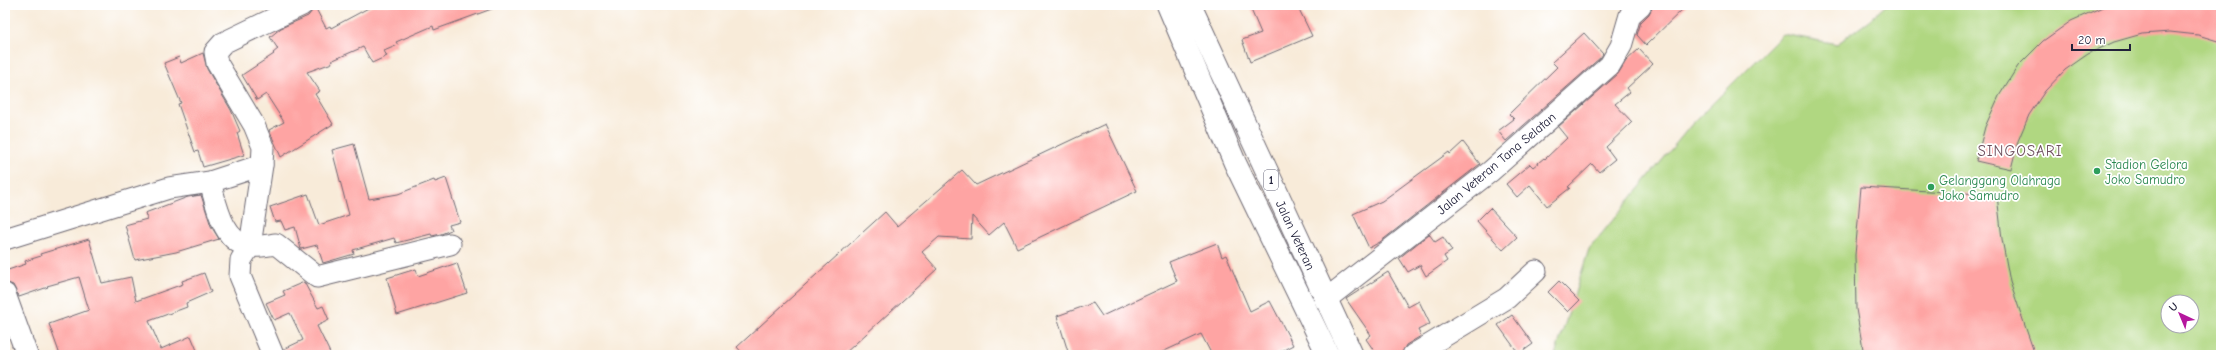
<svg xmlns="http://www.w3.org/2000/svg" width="2226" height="360" viewBox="0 0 2226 360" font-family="'Comic Neue',sans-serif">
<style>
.green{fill:#b0d781;stroke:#697c5e;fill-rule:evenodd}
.building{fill:#fea4a3}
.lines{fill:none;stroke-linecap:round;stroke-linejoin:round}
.minor-casing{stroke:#6d6872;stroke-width:23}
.trunk-casing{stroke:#6d6872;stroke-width:24}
.minor{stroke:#fff;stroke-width:21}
.trunk{stroke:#fff;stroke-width:22}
.leisure-dot{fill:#2e9e5b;stroke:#fff;stroke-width:1.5}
.labels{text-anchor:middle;stroke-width:3.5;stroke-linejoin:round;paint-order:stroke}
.shield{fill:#fff;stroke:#646476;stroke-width:1}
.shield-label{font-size:12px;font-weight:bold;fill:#22223b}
.street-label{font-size:13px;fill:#22223b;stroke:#fff}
.leisure-label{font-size:13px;fill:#27864d;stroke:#fff;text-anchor:start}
.quarter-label{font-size:15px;letter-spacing:1px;fill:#6f505f;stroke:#fff}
</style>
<rect width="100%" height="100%" fill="#fff"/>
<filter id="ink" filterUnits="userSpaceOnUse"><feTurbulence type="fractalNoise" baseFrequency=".025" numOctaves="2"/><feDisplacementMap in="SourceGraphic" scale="8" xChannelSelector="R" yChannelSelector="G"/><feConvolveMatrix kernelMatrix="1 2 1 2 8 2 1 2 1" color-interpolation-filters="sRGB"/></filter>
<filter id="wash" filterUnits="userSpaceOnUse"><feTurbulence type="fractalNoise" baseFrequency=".012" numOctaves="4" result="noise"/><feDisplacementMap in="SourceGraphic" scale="16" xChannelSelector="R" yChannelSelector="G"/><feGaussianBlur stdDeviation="0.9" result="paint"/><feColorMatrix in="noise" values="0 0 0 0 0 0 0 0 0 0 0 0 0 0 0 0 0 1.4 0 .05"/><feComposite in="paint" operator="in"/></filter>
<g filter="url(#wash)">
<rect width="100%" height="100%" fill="#f8ebd9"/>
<path class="green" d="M1886 5H2221V355H1555L1589 249 1692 124 1782 34 1837 44 1869 21ZM2168 302H2192V326H2168Z"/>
<g id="blocks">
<g class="building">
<path d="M314 5 326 28 330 26 331 28 374 5H497V7L434 30 433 26 396 42 398 45 384 51 387 56 372 63 363 47 331 61 332 63 307 72 320 91 315 94 333 124 281 157 269 130 284 122 266 94 257 100 242 75 274 54 273 53 278 49 270 37 281 28 308 16 312 11Z"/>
<path d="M1249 5H1297L1312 36 1250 62 1242 40 1261 33Z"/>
<path d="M1653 5H1687L1646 45 1637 35 1641 22 1649 14Z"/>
<path d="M2107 5H2221V42L2198 35 2170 32 2142 34 2114 42 2088 54 2065 70 2045 91 2029 115 2018 141 2011 169 1976 161 1985 127 1999 96 2018 66 2043 41 2071 21Z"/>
<path d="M1584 33 1603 54 1601 57 1506 141 1498 131 1514 119 1509 114 1557 67 1552 62Z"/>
<path d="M1639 49 1653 64 1627 88 1630 92 1615 104 1632 122 1606 147 1615 159 1599 172 1592 164 1568 187 1570 188 1547 206 1530 185 1517 197 1506 184 1530 164 1533 167 1544 158 1545 159 1567 138 1558 127 1618 74 1626 61Z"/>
<path d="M203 53 207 69 231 110 240 131 237 133 244 155 203 167 198 151 195 152 178 104 181 103 164 63 179 57 181 63Z"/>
<path d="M1105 124 1137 191 1017 248 1004 222 989 235 972 216 971 239 939 237 922 252 937 269 843 355H744L737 347 885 212 897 226 962 170 976 185Z"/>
<path d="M1463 142 1480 164 1380 242 1369 248 1353 214 1382 201 1449 152 1450 154Z"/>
<path d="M354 144 369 199 398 194 434 180 435 182 446 178 460 222 449 225 451 230 441 234 432 236 431 234 396 243 394 238 353 250 354 254 323 263 317 245 301 249 295 227 285 230 281 221 275 222 270 207 308 194 319 225 349 215 332 150Z"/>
<path d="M1861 187 1997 195 2002 239 2010 282 2035 355H1864L1856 309 1855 255Z"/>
<path d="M201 195 211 226 219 239 176 252 135 260 125 225 147 219 145 213 188 197Z"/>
<path d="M1490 208 1517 237 1503 250 1477 221Z"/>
<path d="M1429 234 1435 242 1443 237 1452 251 1444 256 1447 261 1426 276 1420 265 1408 272 1399 258Z"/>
<path d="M89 239 102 283 131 277 136 301 183 284 182 281 204 273 211 292 186 303 187 307 149 321 161 349 191 336 199 355H60L49 324 89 310 79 277 47 286 48 287 19 297 13 285 5 282V271L26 264 25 261 41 256 40 254Z"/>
<path d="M1217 243 1222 257 1226 255 1250 311 1270 301 1293 345 1274 355H1212L1201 334 1156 355H1100L1098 351 1085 355H1069L1057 316 1093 303 1102 316 1177 281 1169 262Z"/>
<path d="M457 263 467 293 397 315 387 278 416 269 418 276Z"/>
<path d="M1388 272 1408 307 1419 301 1430 324 1418 330 1421 336 1406 345 1401 355H1377L1366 339 1371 335 1346 299Z"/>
<path d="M1559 281 1579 301 1568 312 1548 292Z"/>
<path d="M304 282 318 308 323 306 329 320 317 326 331 355H285L284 349 303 340 290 313 274 320 266 303 285 295 283 291Z"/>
<path d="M1512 315 1533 344 1519 354 1498 325Z"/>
</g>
</g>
</g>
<g filter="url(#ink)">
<use href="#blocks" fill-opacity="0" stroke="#6d6872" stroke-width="1"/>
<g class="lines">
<defs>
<g id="minor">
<path d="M210 182C216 203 223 245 251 246 259 247 268 245 276 244L317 277 450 244"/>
<path d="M5 239 169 188 210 182 262 165"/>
<path d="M5 294 27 355"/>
<path d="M1325 300 1491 171 1610 65 1621 46 1630 15 1641 5"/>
<path d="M273 355 240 276 241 260 250 246 262 165 263 147 254 125 217 63 215 52 223 43 302 5"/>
<path d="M1413 355 1507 298 1536 271"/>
</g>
<g id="trunk">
<path d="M1168 5 1235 163 1328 355"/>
<path d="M1190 5 1352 355"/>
</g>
</defs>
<use href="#minor" class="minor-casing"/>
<use href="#trunk" class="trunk-casing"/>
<use href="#minor" class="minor"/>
<use href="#trunk" class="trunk"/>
</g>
</g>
<g class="leisure-dot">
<circle cx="2097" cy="171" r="4"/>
<circle cx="1931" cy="187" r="4"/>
</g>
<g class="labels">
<rect class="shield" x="1264" y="170" width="14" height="20" rx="3"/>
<g class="shield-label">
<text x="1271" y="184">1</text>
</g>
<g class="street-label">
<text transform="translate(1496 163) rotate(-40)" y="5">Jalan Veteran Tana Selatan</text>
<text transform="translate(1296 235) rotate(65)" y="5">Jalan Veteran</text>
</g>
<g class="leisure-label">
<text x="2105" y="169">Stadion Gelora<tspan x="2105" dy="15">Joko Samudro</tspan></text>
<text x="1939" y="185">Gelanggang Olahraga<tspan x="1939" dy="15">Joko Samudro</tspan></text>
</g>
<g class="quarter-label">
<text x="2020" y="156">SINGOSARI</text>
</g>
</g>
<rect width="2226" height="360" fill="none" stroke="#fff" stroke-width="20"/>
<g transform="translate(2180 314) rotate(316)"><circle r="19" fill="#ffffff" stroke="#a7a7b1"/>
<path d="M0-3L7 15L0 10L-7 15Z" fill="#b5179e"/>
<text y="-6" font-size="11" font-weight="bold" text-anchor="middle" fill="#22223b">U</text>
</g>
<path d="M2072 44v6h58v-6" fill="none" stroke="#22223b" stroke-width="2"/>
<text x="2078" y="44" font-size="12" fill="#22223b" stroke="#ffffff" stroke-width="3" paint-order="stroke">20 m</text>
</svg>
